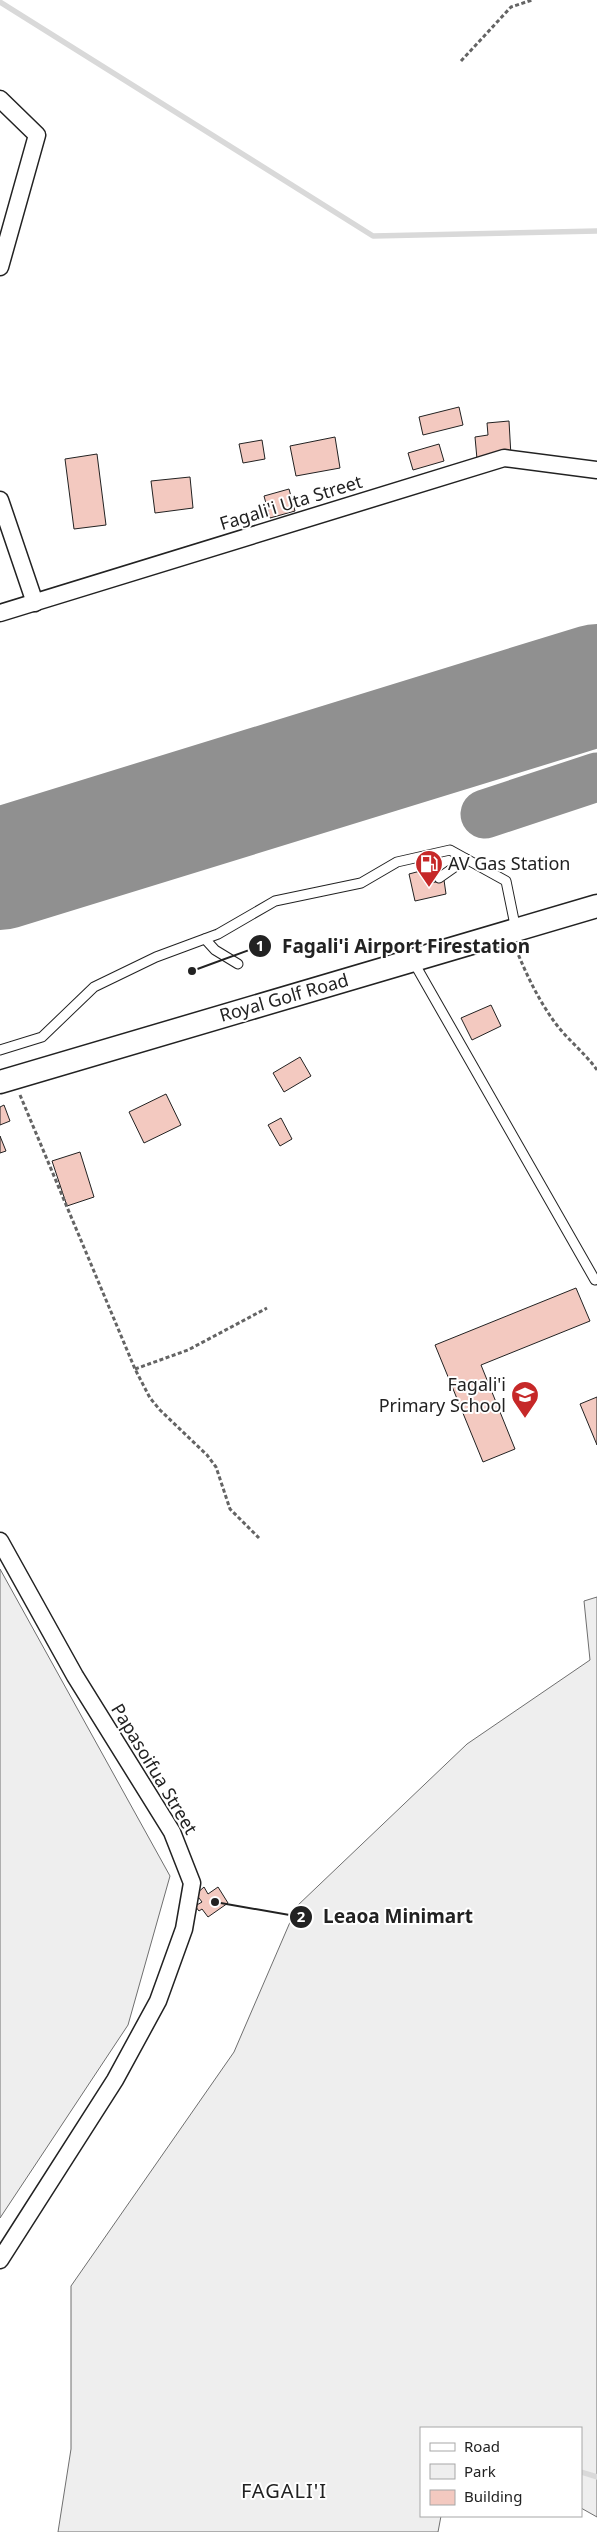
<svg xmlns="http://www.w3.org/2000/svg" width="597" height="2532" viewBox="0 0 597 2532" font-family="'Noto Sans',sans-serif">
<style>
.green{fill:#eee;stroke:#6f6f6f}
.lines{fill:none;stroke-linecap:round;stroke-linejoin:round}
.stream{stroke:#d9d9d9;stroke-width:5.5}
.taxiway{stroke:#909090;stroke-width:49}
.runway{stroke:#909090;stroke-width:122}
.building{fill:#f3c9c0;stroke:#222}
.service-casing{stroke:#222;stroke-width:11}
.minor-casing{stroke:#222;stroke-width:19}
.secondary-casing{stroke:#222;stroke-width:25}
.path{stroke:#646464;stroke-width:3;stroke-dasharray:4 2.5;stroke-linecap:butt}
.service{stroke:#fff;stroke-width:9}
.minor{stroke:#fff;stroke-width:16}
.secondary{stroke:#fff;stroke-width:22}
.labels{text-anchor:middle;stroke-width:4;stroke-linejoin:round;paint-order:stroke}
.street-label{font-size:18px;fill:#222;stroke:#fff}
.poi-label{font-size:18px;fill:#222;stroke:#fff;text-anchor:start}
.quarter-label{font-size:20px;letter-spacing:1px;fill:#222;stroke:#fff}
.leader{fill:none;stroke:#222;stroke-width:2}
.callout-dot{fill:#222;stroke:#fff;stroke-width:2}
.mark-label{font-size:15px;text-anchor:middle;font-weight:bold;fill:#fff}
.callout-label{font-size:19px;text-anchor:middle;font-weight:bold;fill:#222;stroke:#fff;stroke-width:4;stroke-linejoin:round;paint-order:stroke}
</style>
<rect width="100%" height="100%" fill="#fff"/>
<g class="green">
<path d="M0 1569 170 1876 128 2025 0 2218Z"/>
<path d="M597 1597V2517L581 2508V2428H421V2516H441L438 2532H58L71 2449V2286L234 2052 297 1906 467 1744 590 1660 584 1601Z"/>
</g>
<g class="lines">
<g class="stream">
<path d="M0 2 373 236 597 231"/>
<path d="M581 2472 597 2477"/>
</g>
<path class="taxiway" d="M485 814 597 777"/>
<path class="runway" d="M0 869 597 685"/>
</g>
<g class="building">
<path d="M459 407 463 425 423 435 419 417Z"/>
<path d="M509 421 511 456 477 459 475 437 488 435 487 423Z"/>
<path d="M335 437 340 468 296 476 290 446Z"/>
<path d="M262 440 265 459 243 463 239 444Z"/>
<path d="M439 444 444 461 413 470 408 453Z"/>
<path d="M97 454 106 525 74 529 65 459Z"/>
<path d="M190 477 193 508 155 513 151 481Z"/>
<path d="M289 489 295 511 270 518 264 496Z"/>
<path d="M428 869 431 883 444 880 446 894 415 901 409 874Z"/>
<path d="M491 1005 501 1026 472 1040 461 1018Z"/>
<path d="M300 1057 311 1076 284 1092 273 1073Z"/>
<path d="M166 1094 181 1125 144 1143 129 1112Z"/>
<path d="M4 1105 10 1121 0 1125V1107Z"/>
<path d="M281 1118 292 1139 280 1146 268 1125Z"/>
<path d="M0 1136 6 1151 0 1153Z"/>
<path d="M80 1152 94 1197 67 1206 52 1161Z"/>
<path d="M576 1288 590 1321 481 1365 515 1449 483 1462 435 1345Z"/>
<path d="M597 1397V1445L580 1404Z"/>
<path d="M204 1887 208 1894 218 1887 228 1903 208 1917 202 1909 199 1911 195 1906 202 1902 196 1894Z"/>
</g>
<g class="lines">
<defs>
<g id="service">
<path d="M439 878 466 859"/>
<path d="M205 939 215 950 238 964"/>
<path d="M413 961 595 1280"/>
<path d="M0 1050 42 1037 94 987 156 957 218 934 275 901 361 883 397 862 450 850 506 881 516 930"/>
</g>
<g id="minor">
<path d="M0 99 37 135 0 267"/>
<path d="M0 500 35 603"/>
<path d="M0 613 504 458 597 470"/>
<path d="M0 1541 75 1676 172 1832 192 1883 184 1929 158 2001 115 2080 0 2260"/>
</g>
<path id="secondary" d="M0 1082 597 906"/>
</defs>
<use href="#service" class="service-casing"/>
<use href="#minor" class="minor-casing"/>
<use href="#secondary" class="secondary-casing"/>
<g class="path">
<path d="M461 61 511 7 532 0"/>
<path d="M516 949C527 976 539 1001 556 1024 568 1040 585 1053 597 1070"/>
<path d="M20 1095 135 1369 150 1398 160 1410 207 1455 216 1467 230 1509 259 1538"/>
<path d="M135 1369 188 1350 267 1308"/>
</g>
<use href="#service" class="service"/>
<use href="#minor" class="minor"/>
<use href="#secondary" class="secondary"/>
</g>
<defs>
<symbol id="fuel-pin" viewBox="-11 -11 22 30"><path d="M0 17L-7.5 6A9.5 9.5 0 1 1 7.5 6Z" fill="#c62828" stroke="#fff"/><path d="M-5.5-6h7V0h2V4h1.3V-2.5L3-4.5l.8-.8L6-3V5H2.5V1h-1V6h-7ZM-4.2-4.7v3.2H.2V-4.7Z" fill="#fff"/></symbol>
<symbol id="school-pin" viewBox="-11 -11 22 30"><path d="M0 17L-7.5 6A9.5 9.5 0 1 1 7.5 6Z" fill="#c62828" stroke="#fff"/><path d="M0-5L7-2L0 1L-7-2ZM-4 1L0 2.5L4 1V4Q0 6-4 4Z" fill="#fff"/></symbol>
</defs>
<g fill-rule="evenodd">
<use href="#fuel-pin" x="413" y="848" width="32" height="43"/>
<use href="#school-pin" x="509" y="1379" width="32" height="43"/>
</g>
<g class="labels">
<g class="street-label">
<text transform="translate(291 503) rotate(-17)" y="6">Fagali'i Uta Street</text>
<text transform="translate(284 998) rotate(-16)" y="6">Royal Golf Road</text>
<text transform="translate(154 1769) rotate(59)" y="6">Papasoifua Street</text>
</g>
<g class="poi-label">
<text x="448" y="870">AV Gas Station</text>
<text x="506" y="1391" text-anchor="end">Fagali'i<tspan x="506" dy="21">Primary School</tspan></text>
</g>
<g class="quarter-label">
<text x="284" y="2498">FAGALI'I</text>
</g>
</g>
<path class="leader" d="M192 971L260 946M215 1902L301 1917"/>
<g class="callout-dot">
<circle cx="192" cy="971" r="5"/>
<circle cx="215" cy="1902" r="5"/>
<circle cx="260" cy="946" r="12"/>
<circle cx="301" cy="1917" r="12"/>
</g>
<g class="mark-label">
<text x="260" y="951">1</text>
<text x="301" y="1922">2</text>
</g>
<g class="callout-label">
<text x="406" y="953">Fagali'i Airport Firestation</text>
<text x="398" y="1923">Leaoa Minimart</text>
</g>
<rect x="420" y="2427" width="162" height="90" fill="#ffffff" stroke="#a7a7a7"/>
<rect x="430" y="2443" width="25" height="8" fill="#ffffff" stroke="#a7a7a7"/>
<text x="464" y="2452" font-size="15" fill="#222222">Road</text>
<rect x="430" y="2464" width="25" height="15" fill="#eeeeee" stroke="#a7a7a7"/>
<text x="464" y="2477" font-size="15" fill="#222222">Park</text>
<rect x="430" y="2490" width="25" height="15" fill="#f3c9c0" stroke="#a7a7a7"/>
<text x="464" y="2502" font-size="15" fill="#222222">Building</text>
</svg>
